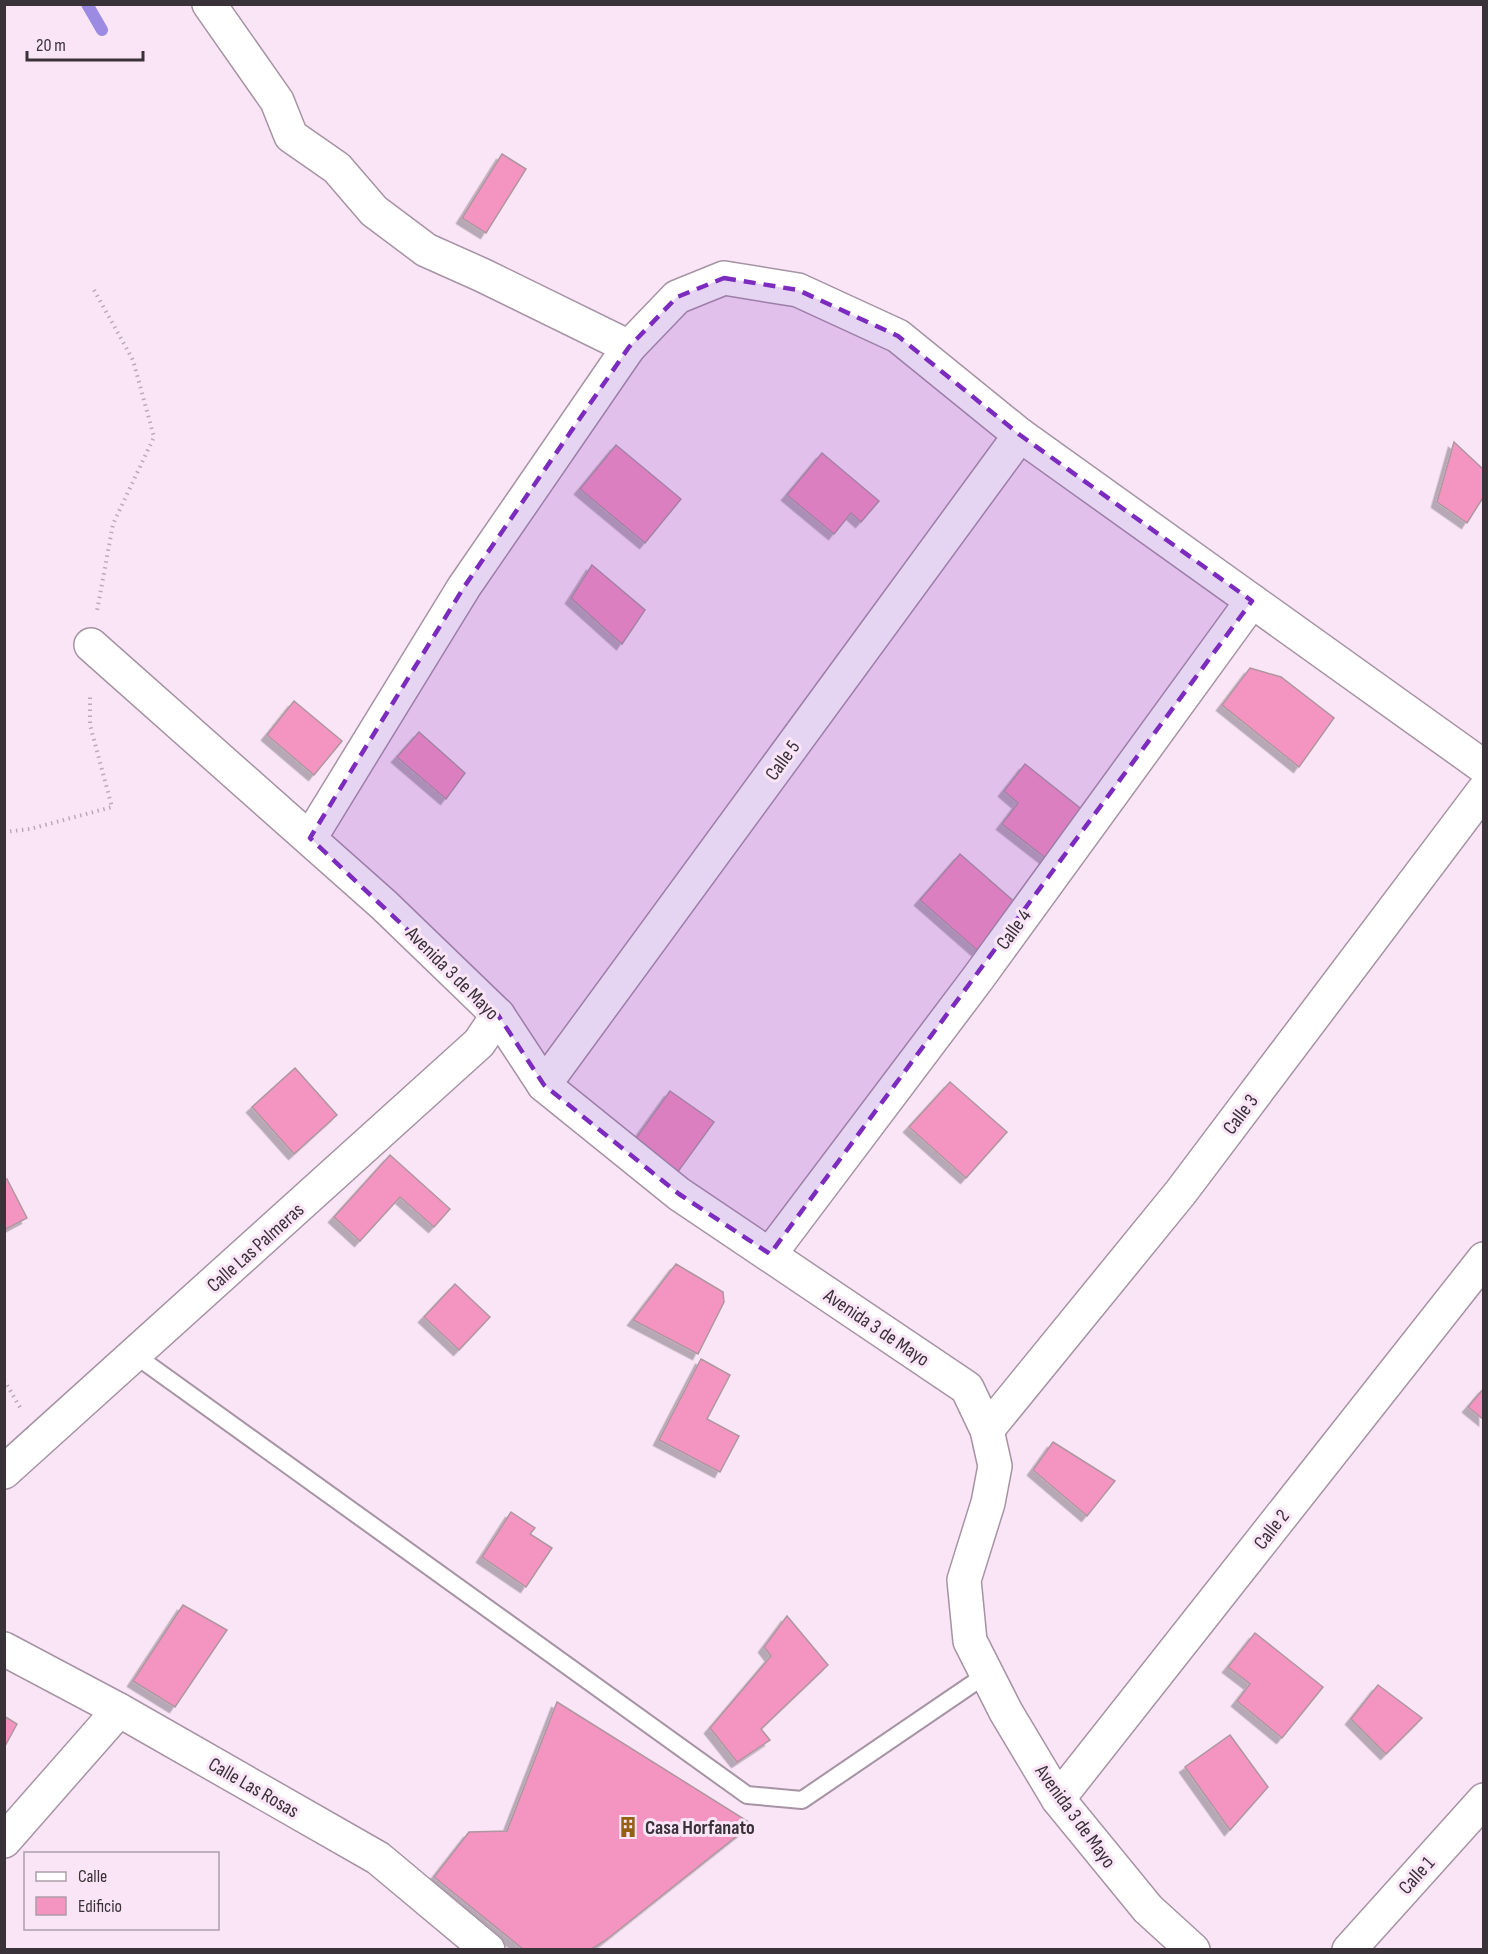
<svg xmlns="http://www.w3.org/2000/svg" width="1488" height="1954" viewBox="0 0 1488 1954" font-family="'Sofia Sans Condensed',sans-serif">
<style>
.lines{fill:none;stroke-linecap:round;stroke-linejoin:round}
.stream{stroke:#9c8be3;stroke-width:12}
.building{fill:#f494c1;stroke:#af96a0;stroke-width:1.5;filter:url(#shadow)}
.service-casing{stroke:#a693a3;stroke-width:20}
.minor-casing{stroke:#a693a3;stroke-width:36}
.tertiary-casing{stroke:#a693a3;stroke-width:36}
.path{stroke:#baaab8;stroke-width:4;stroke-dasharray:1.5 4.5;stroke-linecap:butt}
.service{stroke:#fff;stroke-width:16}
.minor{stroke:#fff;stroke-width:33}
.tertiary{stroke:#fff;stroke-width:33}
.marked{fill:#7b2cbf;fill-opacity:0.2;stroke:#7b2cbf;stroke-width:4.5;stroke-dasharray:12 8;stroke-linejoin:round}
.labels{text-anchor:middle;stroke-width:6;stroke-linejoin:round;paint-order:stroke}
.street-label{font-size:20px;fill:#3a3239;stroke:#fae5f7}
.poi-label{font-size:20px;font-weight:bold;fill:#3a3239;stroke:#fae5f7;text-anchor:start}
</style>
<defs>
<filter id="shadow"><feDropShadow dx="-5.5" dy="5.5" stdDeviation="0" flood-color="#0004"/></filter>
</defs>
<rect width="100%" height="100%" fill="#fae5f7"/>
<g class="lines">
<path class="stream" d="M87 4 102 30"/>
</g>
<g class="building">
<path d="M502 154 526 169 486 233 462 218Z"/>
<path d="M1454 442 1484 470V496L1467 523 1437 502Z"/>
<path d="M616 445 681 499 645 543 580 489Z"/>
<path d="M822 453 879 501 861 522 851 513 834 534 787 495Z"/>
<path d="M592 565 645 610 622 644 571 598Z"/>
<path d="M1250 668 1281 677 1334 718 1299 767 1222 705Z"/>
<path d="M294 701 342 741 314 775 267 735Z"/>
<path d="M419 732 465 773 446 799 397 757Z"/>
<path d="M1025 764 1085 812 1048 860 1002 824 1018 803 1004 791Z"/>
<path d="M960 854 1017 904 977 950 920 900Z"/>
<path d="M295 1068 337 1115 294 1154 252 1107Z"/>
<path d="M950 1082 1007 1132 966 1178 909 1127Z"/>
<path d="M670 1091 714 1122 677 1173 634 1141Z"/>
<path d="M390 1155 450 1209 434 1227 400 1197 360 1241 334 1217Z"/>
<path d="M7 1179 27 1218 4 1230V1180Z"/>
<path d="M676 1264 723 1292 724 1302 698 1354 633 1320Z"/>
<path d="M455 1284 490 1317 459 1350 424 1317Z"/>
<path d="M701 1359 730 1375 707 1419 739 1436 720 1472 659 1440Z"/>
<path d="M1484 1388V1420L1468 1407Z"/>
<path d="M1053 1442 1115 1481 1087 1516 1033 1470Z"/>
<path d="M511 1512 535 1528 530 1534 552 1548 526 1587 482 1557Z"/>
<path d="M183 1605 227 1630 175 1707 133 1681Z"/>
<path d="M787 1616 828 1665 761 1729 770 1740 737 1762 710 1728 771 1656 764 1647Z"/>
<path d="M1255 1633 1323 1687 1282 1738 1237 1701 1250 1684 1228 1667Z"/>
<path d="M1378 1685 1422 1718 1386 1754 1351 1719Z"/>
<path d="M557 1702 752 1824 606 1940 590 1950H524L434 1877 469 1832 507 1831Z"/>
<path d="M4 1716 17 1724 4 1748Z"/>
<path d="M1230 1735 1268 1787 1230 1830 1185 1767Z"/>
</g>
<g class="lines">
<defs>
<path id="service" d="M135 1355 747 1795 802 1800 987 1674"/>
<g id="minor">
<path d="M209 4 277 101 291 136 337 168 374 211 426 250 482 275 629 347"/>
<path d="M91 645 384 905 498 1015"/>
<path d="M310 838 464 587 629 347 677 297 724 278 798 290 898 336 1020 435 1484 767"/>
<path d="M544 1085 1020 435"/>
<path d="M770 1254 978 978 1252 601"/>
<path d="M987 1430 1181 1192 1484 790"/>
<path d="M4 1649 119 1710 378 1858 488 1950"/>
<path d="M1058 1799 1484 1259"/>
<path d="M4 1841 119 1710"/>
<path d="M1349 1950 1484 1800"/>
</g>
<path id="tertiary" d="M4 1472 479 1043 498 1015 544 1085 679 1194 967 1388 987 1430 995 1466 988 1503 964 1580 970 1641 1006 1712 1058 1799 1148 1909 1193 1950"/>
</defs>
<use href="#service" class="service-casing"/>
<use href="#minor" class="minor-casing"/>
<use href="#tertiary" class="tertiary-casing"/>
<g class="path">
<path d="M94 290 133 360 154 437 113 524 97 611"/>
<path d="M4 832 30 829 112 807 90 725V693"/>
<path d="M4 1380 21 1409"/>
</g>
<use href="#service" class="service"/>
<use href="#minor" class="minor"/>
<use href="#tertiary" class="tertiary"/>
</g>
<path class="marked" d="M724 278 798 290 898 336 1020 435 1252 601 770 1254 679 1194 544 1085 498 1015 310 838 464 587 629 347 677 297Z"/>
<defs>
<symbol id="building-bare" viewBox="-9 -9 18 18"><path d="M-4-6H4V6H1V3H-1V6H-4ZM-2.5-4.3h1.7v1.8h-1.7ZM.8-4.3h1.7v1.8H.8ZM-2.5-1h1.7V.8h-1.7ZM.8-1h1.7V.8H.8Z" fill="#946014" stroke="#fae5f7" stroke-width="2.5" paint-order="stroke"/></symbol>
</defs>
<g fill-rule="evenodd">
<use href="#building-bare" x="613" y="1812" width="30" height="30"/>
</g>
<g class="labels">
<g class="street-label">
<text transform="translate(782 760) rotate(-54)" y="7">Calle 5</text>
<text transform="translate(1013 929) rotate(-54)" y="7">Calle 4</text>
<text transform="translate(453 973) rotate(45)" y="7">Avenida 3 de Mayo</text>
<text transform="translate(1240 1114) rotate(-53)" y="7">Calle 3</text>
<text transform="translate(255 1247) rotate(-42)" y="7">Calle Las Palmeras</text>
<text transform="translate(877 1327) rotate(34)" y="7">Avenida 3 de Mayo</text>
<text transform="translate(1271 1529) rotate(-52)" y="7">Calle 2</text>
<text transform="translate(254 1787) rotate(30)" y="7">Calle Las Rosas</text>
<text transform="translate(1076 1816) rotate(54)" y="7">Avenida 3 de Mayo</text>
<text transform="translate(1416 1875) rotate(-48)" y="7">Calle 1</text>
</g>
<g class="poi-label">
<text x="645" y="1834">Casa Horfanato</text>
</g>
</g>
<rect width="1488" height="1954" fill="none" stroke="#3a3239" stroke-width="12"/>
<rect x="24" y="1852" width="195" height="78" fill="#fae5f7" stroke="#ad9dab" stroke-width="1.5"/>
<rect x="36" y="1872" width="30" height="9" fill="#ffffff" stroke="#ad9dab" stroke-width="1.5"/>
<text x="78" y="1882" font-size="18" fill="#3a3239">Calle</text>
<rect x="36" y="1897" width="30" height="18" fill="#f494c1" stroke="#ad9dab" stroke-width="1.5"/>
<text x="78" y="1912" font-size="18" fill="#3a3239">Edificio</text>
<path d="M27 51v9h116v-9" fill="none" stroke="#3a3239" stroke-width="3"/>
<text x="36" y="51" font-size="18" fill="#3a3239" stroke="#fae5f7" stroke-width="4.5" paint-order="stroke">20 m</text>
</svg>
